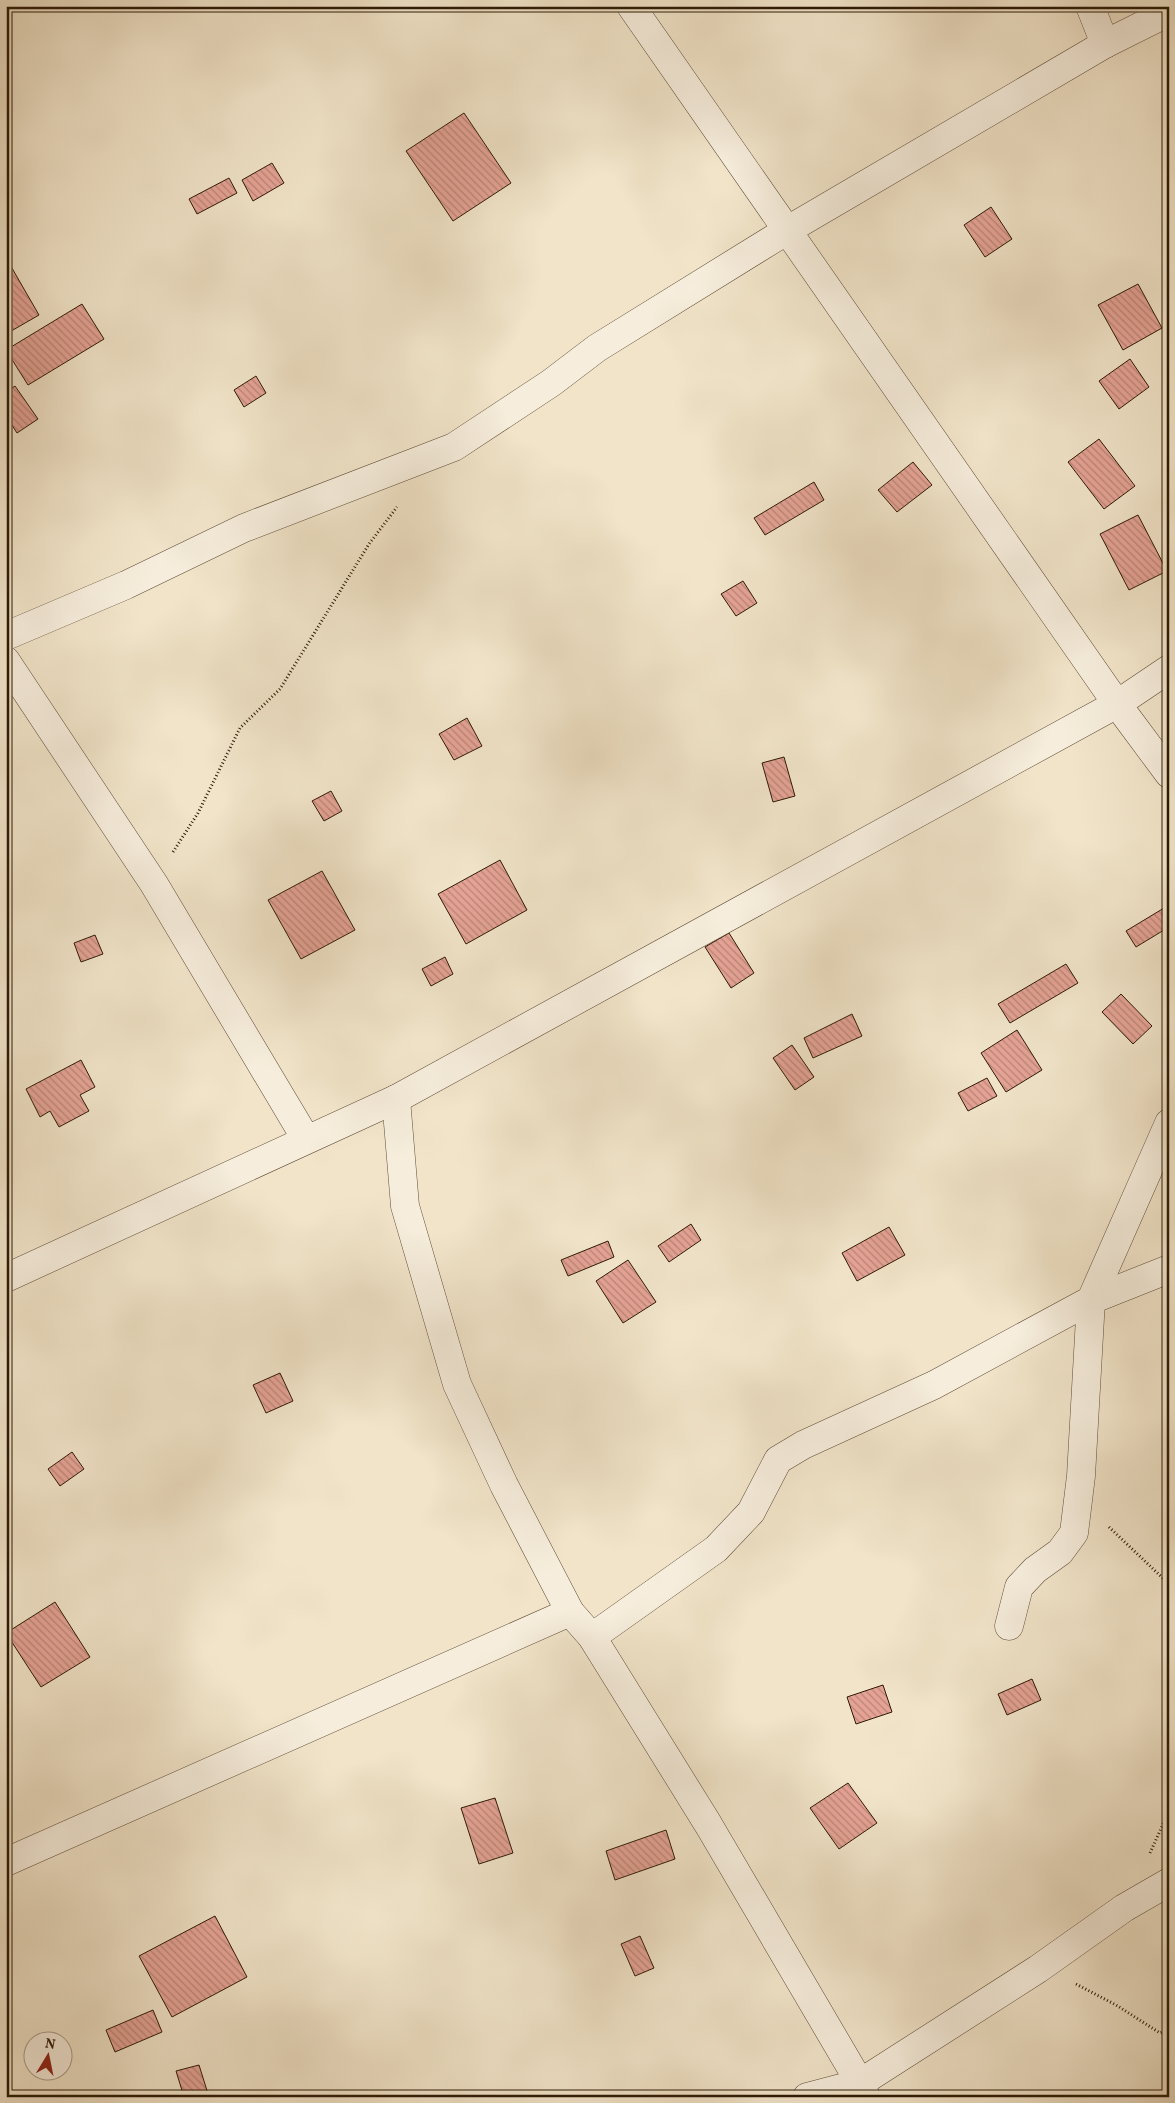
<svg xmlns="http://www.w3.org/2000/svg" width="1175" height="2103" viewBox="0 0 1175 2103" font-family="Vollkorn,serif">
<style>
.building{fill:url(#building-back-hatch);stroke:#2d1a06}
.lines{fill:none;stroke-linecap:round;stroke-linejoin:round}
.street-casing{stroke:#5e4c37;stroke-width:29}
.path{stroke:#2d1a06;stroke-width:3;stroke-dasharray:1 2.5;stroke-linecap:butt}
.street{stroke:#f6eddc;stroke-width:28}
</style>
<defs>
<pattern id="building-back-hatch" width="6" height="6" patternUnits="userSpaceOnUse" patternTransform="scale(1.25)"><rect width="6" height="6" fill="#e5a395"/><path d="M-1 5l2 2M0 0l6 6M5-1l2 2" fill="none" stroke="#ba8478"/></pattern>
</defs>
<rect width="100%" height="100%" fill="#f1e4c9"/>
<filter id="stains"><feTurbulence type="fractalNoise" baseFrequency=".004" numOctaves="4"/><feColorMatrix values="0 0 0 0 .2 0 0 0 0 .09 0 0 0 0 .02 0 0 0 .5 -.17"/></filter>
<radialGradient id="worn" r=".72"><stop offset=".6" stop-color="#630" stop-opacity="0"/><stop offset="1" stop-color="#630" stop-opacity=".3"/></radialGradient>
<g class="building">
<path d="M464 113 511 183 453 221 406 151Z"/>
<path d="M272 163 284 183 253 201 242 180Z"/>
<path d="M229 178 237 193 197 214 189 199Z"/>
<path d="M991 207 1012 239 985 257 964 225Z"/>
<path d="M9 263 39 315 6 334V265Z"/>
<path d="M1138 284 1162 328 1123 350 1098 305Z"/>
<path d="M82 304 104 339 28 385 6 350Z"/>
<path d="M1130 359 1149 387 1119 409 1099 381Z"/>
<path d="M256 376 266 393 244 407 234 390Z"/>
<path d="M15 386 38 419 17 433 6 416V392Z"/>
<path d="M1099 439 1135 486 1104 509 1068 462Z"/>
<path d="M913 462 932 485 897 512 878 490Z"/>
<path d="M814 482 824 500 765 535 754 518Z"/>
<path d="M1138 515 1167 571 1129 590 1100 534Z"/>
<path d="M743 581 757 603 736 616 721 594Z"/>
<path d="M467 718 482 746 454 760 439 734Z"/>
<path d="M784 757 795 796 773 802 762 763Z"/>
<path d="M331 791 342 811 324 821 312 801Z"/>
<path d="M500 860 527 910 466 944 438 894Z"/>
<path d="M322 871 355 930 301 959 268 900Z"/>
<path d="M1169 905V927L1136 947 1126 931Z"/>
<path d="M729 933 754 973 731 988 705 947Z"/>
<path d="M95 935 103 954 81 962 74 943Z"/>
<path d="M445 957 453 974 431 986 422 969Z"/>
<path d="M1066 964 1078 983 1010 1023 998 1004Z"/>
<path d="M1121 994 1152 1026 1133 1044 1102 1012Z"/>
<path d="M852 1014 862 1036 813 1058 804 1038Z"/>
<path d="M1017 1030 1042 1070 1006 1092 981 1053Z"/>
<path d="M792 1045 814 1077 795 1090 773 1058Z"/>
<path d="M81 1060 95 1087 80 1095 89 1111 59 1127 50 1111 40 1117 26 1089Z"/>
<path d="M987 1078 997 1096 968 1111 958 1093Z"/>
<path d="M691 1224 701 1240 669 1262 658 1246Z"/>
<path d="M889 1227 905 1255 857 1281 842 1253Z"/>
<path d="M608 1241 614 1257 568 1276 561 1260Z"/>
<path d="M628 1260 656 1302 623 1323 596 1281Z"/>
<path d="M280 1373 293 1401 266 1413 253 1385Z"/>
<path d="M72 1452 84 1469 60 1486 48 1469Z"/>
<path d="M55 1602 90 1657 41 1687 6 1633Z"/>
<path d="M1032 1679 1041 1700 1007 1715 998 1694Z"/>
<path d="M883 1685 892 1712 856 1724 847 1697Z"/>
<path d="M848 1783 877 1823 839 1849 810 1808Z"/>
<path d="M495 1798 513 1853 479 1864 461 1808Z"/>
<path d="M666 1830 675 1859 615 1880 606 1851Z"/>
<path d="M215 1916 247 1977 172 2017 139 1956Z"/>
<path d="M640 1936 654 1968 635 1976 621 1944Z"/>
<path d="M153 2010 162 2032 115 2052 106 2030Z"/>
<path d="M199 2065 209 2097H184L176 2071Z"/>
</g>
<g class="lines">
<defs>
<g id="street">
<path d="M631 6 1117 704 1169 669"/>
<path d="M1090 6 1105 44"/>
<path d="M6 636 126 585 244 528 454 447 551 383 597 348 786 231 1105 44 1169 12"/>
<path d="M6 661 154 884 306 1139"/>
<path d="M396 1099 405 1206 457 1384 504 1485 570 1612 592 1637 708 1824 860 2083 866 2097"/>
<path d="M6 1278 396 1099 1117 704 1169 774"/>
<path d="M1009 1626 1019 1587 1035 1570 1060 1552 1074 1533 1081 1476 1091 1300 1169 1269"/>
<path d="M592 1637 716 1549 751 1512 778 1460 803 1445 934 1385 1091 1300 1169 1123"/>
<path d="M6 1862 570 1612"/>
<path d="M807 2097 860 2083 1038 1969 1124 1908 1169 1882"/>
</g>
</defs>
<use href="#street" class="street-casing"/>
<g class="path">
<path d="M173 852 198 813 240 728 280 689 369 544 397 507"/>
<path d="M1109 1527 1169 1584"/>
<path d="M1150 1853 1169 1811"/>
<path d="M1076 1984 1116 2005 1160 2033 1169 2030"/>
</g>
<use href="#street" class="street"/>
</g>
<rect width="1175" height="2103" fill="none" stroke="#f1e4c9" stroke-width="25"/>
<rect x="8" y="8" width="1160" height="2088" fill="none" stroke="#2d1a06" stroke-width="2.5"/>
<rect x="12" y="12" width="1150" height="2078" fill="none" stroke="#2d1a06"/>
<g transform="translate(48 2056) rotate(10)"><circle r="24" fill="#f6eddc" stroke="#a69986"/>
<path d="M0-4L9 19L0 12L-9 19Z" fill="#8f2418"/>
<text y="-8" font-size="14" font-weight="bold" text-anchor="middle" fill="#2d1a06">N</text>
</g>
<rect width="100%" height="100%" filter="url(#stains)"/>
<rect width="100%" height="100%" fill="url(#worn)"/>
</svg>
